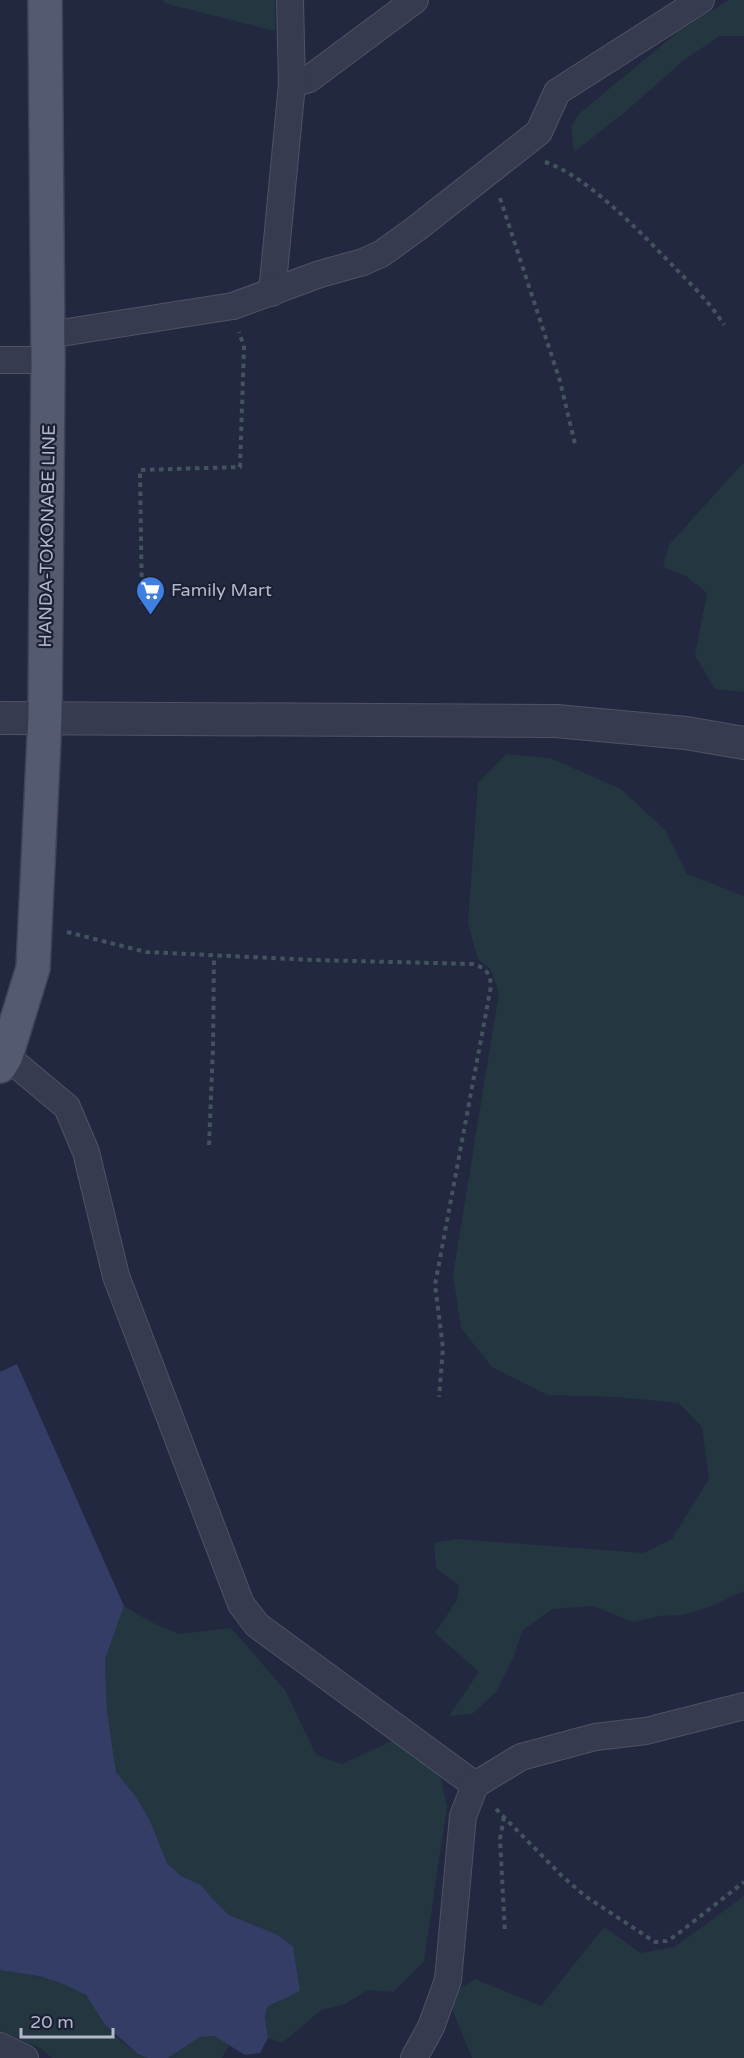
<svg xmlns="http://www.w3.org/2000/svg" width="744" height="2058" viewBox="0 0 744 2058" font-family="'Varela Round',sans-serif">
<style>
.green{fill:#243740}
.water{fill:#333d65}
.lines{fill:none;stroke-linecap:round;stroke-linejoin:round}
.minor-casing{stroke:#4f5367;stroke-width:28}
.tertiary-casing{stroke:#4f5367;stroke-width:34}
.primary-casing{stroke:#404458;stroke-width:36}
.path{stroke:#42545d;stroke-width:4;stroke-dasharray:4.5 4.5;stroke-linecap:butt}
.minor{stroke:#373b4f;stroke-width:26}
.tertiary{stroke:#373b4f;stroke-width:32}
.primary{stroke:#545a6f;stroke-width:33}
.labels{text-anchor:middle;stroke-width:4.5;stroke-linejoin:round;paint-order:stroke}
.street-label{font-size:18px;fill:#b3b7ca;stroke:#1c2034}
.poi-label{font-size:18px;fill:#b3b7ca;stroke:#1c2034;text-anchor:start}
</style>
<rect width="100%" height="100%" fill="#22283f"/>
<g class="green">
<path d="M163 0H275V31L164 3Z"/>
<path d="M729 0H744V36H719L683 61 624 113 574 152 571 126 580 113 679 31Z"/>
<path d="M744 462V692L715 689 695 655 707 593 686 576 663 567 669 545Z"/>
<path d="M506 754 550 758 621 789 665 830 687 874 744 896V1591L712 1606 682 1615 659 1616 633 1622 593 1606 552 1609 522 1631 514 1656 496 1692 472 1714 449 1716 479 1672 435 1633 457 1600 459 1585 436 1568 434 1543 456 1539 644 1553 672 1539 709 1479 702 1427 679 1403 617 1397 548 1395 492 1367 461 1328 453 1275 499 993 491 970 478 959 468 923 478 783Z"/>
<path d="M124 1606 155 1624 180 1634 231 1628 285 1690 316 1755 342 1764 394 1740 440 1774 447 1806 424 1961 393 1992 368 1990 345 2004 321 2010 282 2043 268 2038 265 2017 267 2006C278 2000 290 1998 300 1989L293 1946 276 1934 229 1915 210 1896 201 1885 181 1876 167 1863 150 1821 137 1798 116 1772 107 1711 105 1658Z"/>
<path d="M744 1896V2058H472L452 2009 458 1990 475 1979 541 2006 604 1927 641 1953 675 1947Z"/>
<path d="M0 1970C21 1973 74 1981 87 1997 94 2005 98 2016 104 2024 115 2037 132 2052 148 2058H52L40 2048 0 2031Z"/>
<path d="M214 2036 229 2045 222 2058H168L200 2037Z"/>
</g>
<path class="water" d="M17 1364 124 1606 105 1659 107 1711 116 1772 137 1798 150 1821 167 1863 181 1876 201 1885 210 1896 229 1915 276 1934 293 1946 300 1990C290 1998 278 2000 267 2007L265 2017 268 2038 260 2053 245 2055 214 2036 200 2037 168 2058H148L138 2054 105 2025 86 1995 61 1983 38 1976 0 1970V1372Z"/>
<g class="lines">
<defs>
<g id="minor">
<path d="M292 84 309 79 415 0"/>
<path d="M272 293 292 84 290 0"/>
<path d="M48 335 233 306 320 274 363 262 381 254 417 228 539 132 557 92 701 0"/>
<path d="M0 360H48"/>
<path d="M6 1056 67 1107 86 1152 116 1276 241 1604 257 1625 475 1785"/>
<path d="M0 2046 25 2058"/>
<path d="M414 2058 431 2027 448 1980 463 1816 475 1785 521 1757 595 1737 646 1731 744 1706"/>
</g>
<path id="tertiary" d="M0 718 556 721 686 733 744 743"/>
<path id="primary" d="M0 1066 6 1056 33 968 45 717 48 360 45 0"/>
</defs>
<use href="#minor" class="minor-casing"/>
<use href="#tertiary" class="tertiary-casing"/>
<use href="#primary" class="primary-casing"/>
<g class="path">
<path d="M545 162C588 176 644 236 676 269 693 286 711 304 724 325"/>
<path d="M500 198 560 381 575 444"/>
<path d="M142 604 140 470 240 467 244 347 239 332"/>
<path d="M67 932 146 952 313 960 473 964C485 968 490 972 491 986L435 1285 443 1348 439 1397"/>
<path d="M209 1145 213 1048 214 956"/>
<path d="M496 1809 562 1876 585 1896 655 1942 666 1941 675 1936 744 1882"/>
<path d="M504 1817 500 1839 505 1933"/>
</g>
<use href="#minor" class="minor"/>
<use href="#tertiary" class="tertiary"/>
<use href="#primary" class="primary"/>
</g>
<defs>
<symbol id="supermarket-pin" viewBox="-11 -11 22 30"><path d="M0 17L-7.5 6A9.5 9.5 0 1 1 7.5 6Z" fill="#3f7fe0" stroke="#1c2034"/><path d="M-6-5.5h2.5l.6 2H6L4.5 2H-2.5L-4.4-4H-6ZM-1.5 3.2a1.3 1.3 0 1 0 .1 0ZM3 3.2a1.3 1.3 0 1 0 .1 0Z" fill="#fff"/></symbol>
</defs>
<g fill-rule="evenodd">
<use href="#supermarket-pin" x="134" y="574" width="33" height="45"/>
</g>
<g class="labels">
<g class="street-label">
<text transform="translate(47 536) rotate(-89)" y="6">HANDA-TOKONABE LINE</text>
</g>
<g class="poi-label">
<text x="171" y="596">Family Mart</text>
</g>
</g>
<path d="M21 2028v9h92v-9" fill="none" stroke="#b3b7ca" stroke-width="3"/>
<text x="30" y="2028" font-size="18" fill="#b3b7ca" stroke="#1c2034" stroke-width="4.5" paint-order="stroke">20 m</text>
</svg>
